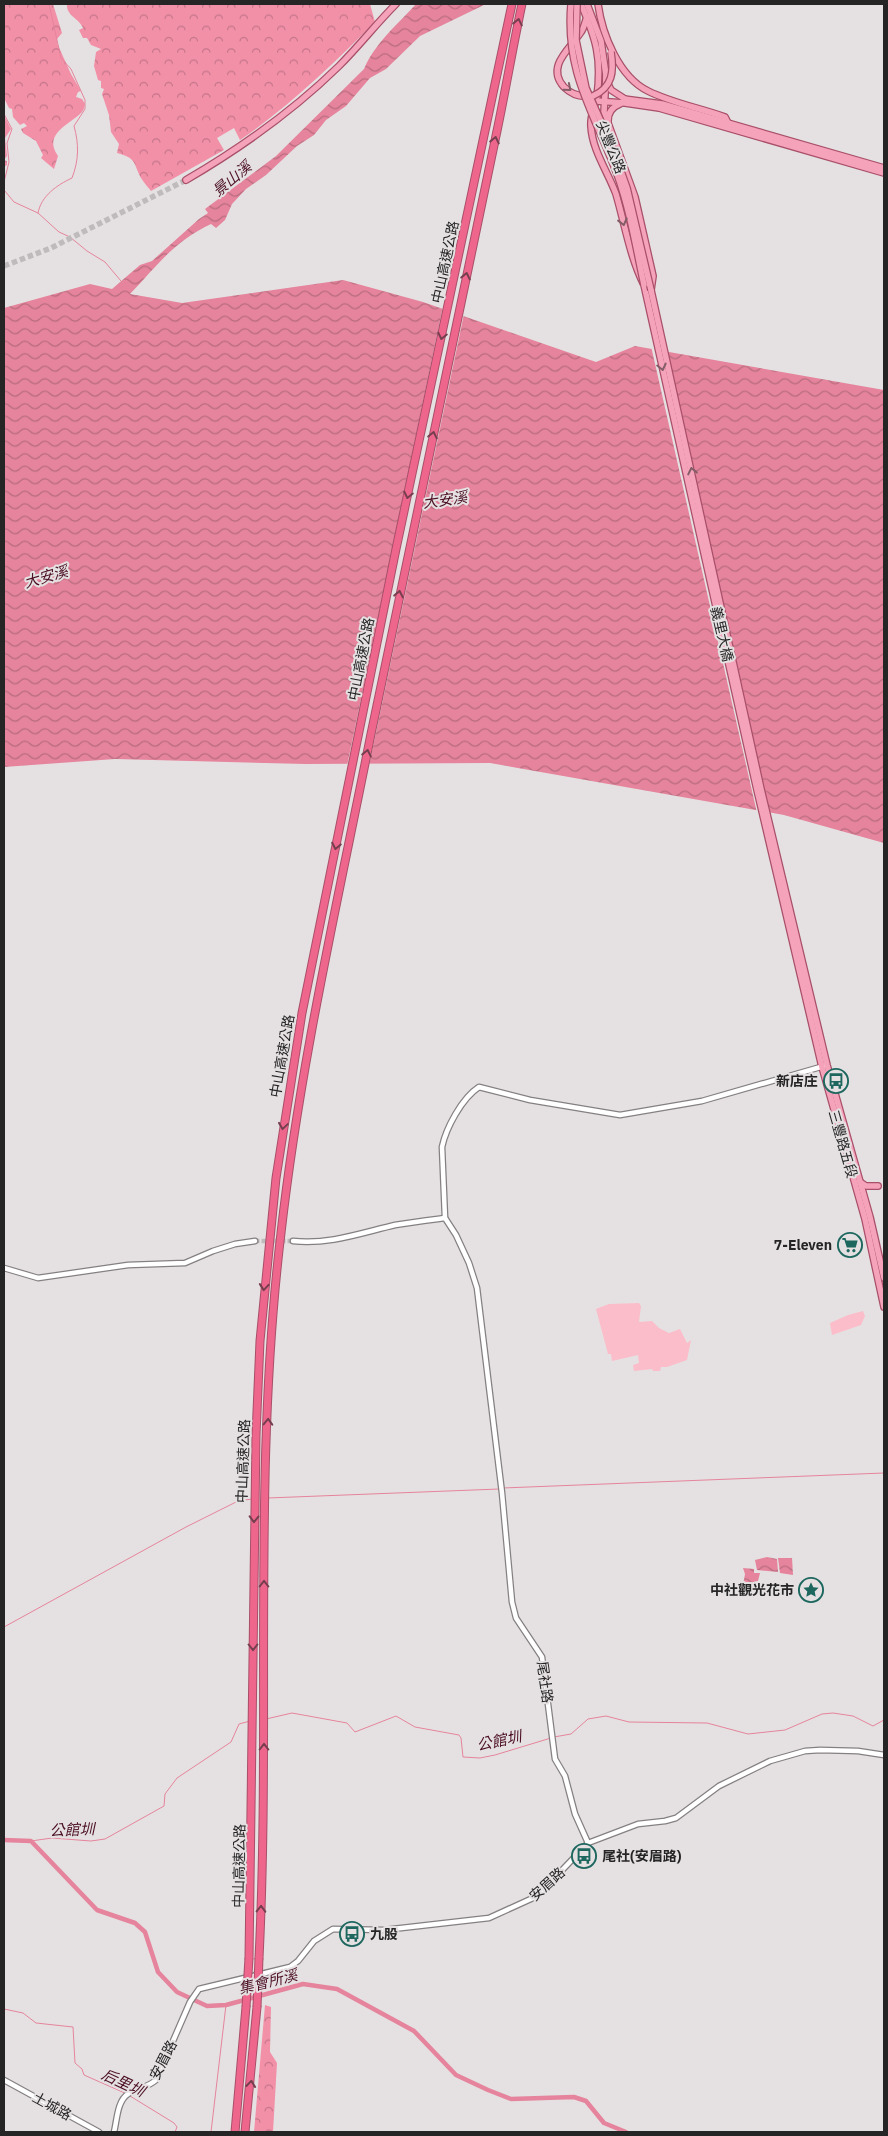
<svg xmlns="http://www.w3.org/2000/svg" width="888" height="2136" viewBox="0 0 888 2136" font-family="'IBM Plex Sans','Noto Sans TC',sans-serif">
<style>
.green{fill:#fcbdca}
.forest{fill:url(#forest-crowns)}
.water{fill:url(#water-waves)}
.pier{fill:#e5e1e2}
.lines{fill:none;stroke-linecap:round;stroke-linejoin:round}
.stream{stroke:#e5849c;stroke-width:1}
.canal{stroke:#e5849c;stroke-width:4.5}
.minor-tunnel{stroke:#bfbbbc;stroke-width:4.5;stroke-dasharray:4.5 2;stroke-linecap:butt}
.major-tunnel{stroke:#bfbbbc;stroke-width:5.5;stroke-dasharray:5.5 3;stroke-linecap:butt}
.minor-casing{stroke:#858182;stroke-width:7}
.major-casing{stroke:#a94f69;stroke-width:8}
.highway-casing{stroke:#a94f69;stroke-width:9}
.minor{stroke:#fff;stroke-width:4.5}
.major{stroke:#f5a3bb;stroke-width:5.5}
.highway{stroke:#ef668d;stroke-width:7}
.major-bridge-casing{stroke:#a94f69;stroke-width:8;stroke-linecap:butt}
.highway-bridge-casing{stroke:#a94f69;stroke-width:9;stroke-linecap:butt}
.major-bridge{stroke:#f5a3bb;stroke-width:5.5}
.highway-bridge{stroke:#ef668d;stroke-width:7}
.oneway{stroke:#763f4f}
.oneway2{stroke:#835e68}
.labels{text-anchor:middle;stroke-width:4;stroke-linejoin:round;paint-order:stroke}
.street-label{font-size:14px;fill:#262525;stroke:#e5e1e2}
.poi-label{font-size:14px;font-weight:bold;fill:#262525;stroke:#e5e1e2;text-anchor:end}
.water-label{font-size:15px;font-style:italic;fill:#4d1125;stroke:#e5e1e2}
</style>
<defs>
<pattern id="forest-crowns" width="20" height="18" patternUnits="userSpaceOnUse" patternTransform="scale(1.25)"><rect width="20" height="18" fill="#f290a8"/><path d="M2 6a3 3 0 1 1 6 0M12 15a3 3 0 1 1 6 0" fill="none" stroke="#c47589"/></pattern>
<pattern id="water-waves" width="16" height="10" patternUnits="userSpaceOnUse" patternTransform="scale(1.25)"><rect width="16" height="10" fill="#e5849c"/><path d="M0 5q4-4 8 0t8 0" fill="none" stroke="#b96c7f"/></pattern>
</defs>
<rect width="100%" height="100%" fill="#e5e1e2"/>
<g class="green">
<path d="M639 1303 641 1306 639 1322 652 1321 659 1328 669 1333 680 1329 687 1343 691 1340 687 1360 667 1367H661L660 1371H653L652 1369 634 1371 633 1365 639 1363 638 1355 612 1361 611 1354H608L596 1309 609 1304Z"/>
<path d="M863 1311 865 1316 861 1325 832 1335 830 1323 848 1315Z"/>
</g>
<g class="forest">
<path d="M4 4H53L62 33 57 39V43L71 74 81 91 78 92 76 97 82 99 85 104C84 107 84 110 82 112 71 124 42 133 58 156L54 169 41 158 43 155 36 141 23 133 21 129 27 126 24 123 20 125 13 117 12 109 9 108 4 98Z"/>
<path d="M67 4H370L375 22C333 64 290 106 240 140L234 128 217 138 224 150 151 191C148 187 144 183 141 178 133 163 137 158 117 153L119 144 111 132 109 115 102 94 104 89 101 88V81L98 80 94 66 96 52 101 49 91 45 87 38H83L79 30 83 28C79 18 66 16 67 4Z"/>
<path d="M4 115 11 129 5 138 7 156 4 160 7 161V165L4 167Z"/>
<path d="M265 2005 271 2007 270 2052 277 2063 273 2132H254Z"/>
</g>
<g class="water">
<path d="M416 4H486L420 36 386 69 370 78 346 106 326 120 314 135 297 146 266 175 246 189 232 204 225 220 216 228 211 224C173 242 158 265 130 294L182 303 343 280 423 302 596 362 635 346 884 390V843L784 815 490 763 306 764 115 759 4 767V308L90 284 112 289 140 265 152 261 199 219 208 213 205 209 276 156 364 69C375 43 398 24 416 4Z"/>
<path d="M767 1557 777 1559 778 1572 757 1570 755 1560Z"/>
<path d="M778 1558H792L793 1575 780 1573Z"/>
<path d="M743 1568 754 1569V1573H760L758 1581 743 1585 745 1574Z"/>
</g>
<g class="pier">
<path d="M443 306 464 314 369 766H347Z"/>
<path d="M651 346 665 349 770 815 757 813Z"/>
</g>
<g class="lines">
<g class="stream">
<path d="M4 114 12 129 7 143 9 162 4 182"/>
<path d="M4 190 14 202 38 213 59 232 70 237 87 251 105 262 121 281"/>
<path d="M38 213C41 196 57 185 72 178 79 160 79 144 74 126L85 109V100L71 69 61 58 49 4"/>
<path d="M503 1488 884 1473"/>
<path d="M268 1498 499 1489"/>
<path d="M4 1627 186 1527 238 1501 252 1499"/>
<path d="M266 1719 292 1713 347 1723 355 1732 396 1716 415 1727 459 1735 461 1738 463 1757 480 1758 495 1755 551 1738"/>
<path d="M554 1737 571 1734 588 1719 606 1716 629 1722 707 1723 748 1734 785 1730 822 1714 833 1713 853 1716 873 1726 884 1720"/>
<path d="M31 1841 52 1838 91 1841 105 1839 164 1806 165 1794 177 1778 231 1742 239 1724 250 1721"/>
<path d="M4 2009 23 2013 36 2023 73 2027 75 2063 82 2069 84 2075 127 2094"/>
<path d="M130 2096 174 2123 177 2127 175 2132"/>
<path d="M211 2132 226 2005"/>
</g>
<path class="canal" d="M4 1840 31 1841 97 1910 135 1923 145 1932 158 1972 177 1992 207 2006 226 2005 303 1984 337 1989 414 2031 456 2075 488 2090 511 2099 574 2097 586 2101 604 2123 626 2132"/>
<path class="minor-tunnel" d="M255 1241H293"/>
<path class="major-tunnel" d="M4 266 51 248 186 180"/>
<defs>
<g id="minor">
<path d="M293 1241C328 1245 361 1233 395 1225 412 1222 429 1220 445 1218"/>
<path d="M4 1268 38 1278 128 1265 185 1263 213 1251 235 1244 255 1241"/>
<path d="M588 1843 575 1814 565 1776 555 1759 542 1657 516 1618 512 1602 502 1493 477 1288 469 1263 456 1235 445 1218 442 1147C446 1128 462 1098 479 1087L530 1100 620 1115 702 1101 824 1066"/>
<path d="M4 2080 99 2132"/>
<path d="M114 2132C117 2121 117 2101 128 2094 137 2088 147 2088 156 2080L190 2002 199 1989 290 1967 298 1961 314 1941 333 1929 384 1930 489 1918 533 1898 545 1888 588 1843 638 1824 665 1821 676 1818 719 1786 770 1761 805 1751 820 1750 858 1751 884 1755"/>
</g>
<g id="major">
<path d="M581 4C596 39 602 58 597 96 595 106 590 116 591 126 592 150 608 172 616 194 625 225 630 257 644 285L757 790 822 1067 865 1219 884 1307"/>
<path d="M587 4 601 41 607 82 611 90 625 99"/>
<path d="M598 4C602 34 619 77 648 91 672 103 700 108 725 117L728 123"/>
<path d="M587 17C585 22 584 28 581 32 571 48 545 66 564 87 571 94 580 97 589 96"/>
<path d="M606 76 604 112 635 197 653 276 651 290 761 789 827 1065 870 1217 884 1278"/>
<path d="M624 99 662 104 884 168"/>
<path d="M596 101 625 103 659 108 884 173"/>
<path d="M608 121C608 112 612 107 620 104"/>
<path d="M186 180C241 148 294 110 339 66 359 46 376 24 396 4"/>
<path d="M860 1182 866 1186H878"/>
</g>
<g id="highway">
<path d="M249 1958 256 1435 260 1341 276 1178 302 1013 396 549 512 4"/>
<path d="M259 1958C271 1716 252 1473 281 1233 300 1064 338 900 371 734 412 533 456 332 497 131 506 88 513 46 522 4"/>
<path d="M235 2132 246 2007"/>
<path d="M245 2132 257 2007"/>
</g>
</defs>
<use href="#minor" class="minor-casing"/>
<use href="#major" class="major-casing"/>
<use href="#highway" class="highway-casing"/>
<use href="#minor" class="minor"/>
<use href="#major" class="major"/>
<use href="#highway" class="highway"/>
<defs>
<g id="major-bridge">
<path d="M571 4C565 74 594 112 617 174 630 210 636 248 644 285"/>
<path d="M577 4 576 40 586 88 612 146 627 188 651 290"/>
<path d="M593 96C613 87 614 71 611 52"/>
</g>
<g id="highway-bridge">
<path d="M246 2007 249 1958"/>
<path d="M257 2007 259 1958"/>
</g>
</defs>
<use href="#major-bridge" class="major-bridge-casing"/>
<use href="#highway-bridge" class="highway-bridge-casing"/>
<use href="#major-bridge" class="major-bridge"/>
<use href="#highway-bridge" class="highway-bridge"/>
</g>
<defs><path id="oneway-chevron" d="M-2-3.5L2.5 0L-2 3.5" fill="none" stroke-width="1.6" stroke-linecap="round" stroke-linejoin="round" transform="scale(1.25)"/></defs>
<g class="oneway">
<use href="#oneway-chevron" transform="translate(518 22) rotate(-78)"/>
<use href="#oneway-chevron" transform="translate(495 140) rotate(-78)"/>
<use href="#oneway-chevron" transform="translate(466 276) rotate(-78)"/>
<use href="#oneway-chevron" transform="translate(442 336) rotate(102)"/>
<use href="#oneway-chevron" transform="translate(433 435) rotate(-78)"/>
<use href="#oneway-chevron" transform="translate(408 495) rotate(102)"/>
<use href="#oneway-chevron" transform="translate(399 594) rotate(-79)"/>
<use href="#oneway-chevron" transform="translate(367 753) rotate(-78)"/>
<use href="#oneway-chevron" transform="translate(336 846) rotate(101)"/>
<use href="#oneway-chevron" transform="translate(283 1126) rotate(98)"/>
<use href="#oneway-chevron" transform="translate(264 1287) rotate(95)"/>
<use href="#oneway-chevron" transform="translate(268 1422) rotate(-88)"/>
<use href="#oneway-chevron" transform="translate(254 1519) rotate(91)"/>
<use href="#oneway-chevron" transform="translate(264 1584) rotate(-90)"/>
<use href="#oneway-chevron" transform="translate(253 1647) rotate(90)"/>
<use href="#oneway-chevron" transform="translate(264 1747) rotate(-90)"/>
<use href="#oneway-chevron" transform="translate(261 1909) rotate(-89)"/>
<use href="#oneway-chevron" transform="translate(251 2084) rotate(-84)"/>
</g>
<g class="oneway2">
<use href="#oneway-chevron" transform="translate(568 88) rotate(40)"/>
<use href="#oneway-chevron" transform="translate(623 222) rotate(76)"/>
<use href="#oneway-chevron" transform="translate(662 367) rotate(77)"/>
<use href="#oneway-chevron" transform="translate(692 471) rotate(-102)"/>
</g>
<defs>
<symbol id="bus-ring" viewBox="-11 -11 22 22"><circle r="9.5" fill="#e5e1e2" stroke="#1d675f" stroke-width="1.5"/><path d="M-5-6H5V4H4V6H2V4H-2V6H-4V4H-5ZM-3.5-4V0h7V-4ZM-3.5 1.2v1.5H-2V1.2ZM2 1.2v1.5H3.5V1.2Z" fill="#1d675f"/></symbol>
<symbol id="supermarket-ring" viewBox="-11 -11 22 22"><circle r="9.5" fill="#e5e1e2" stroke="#1d675f" stroke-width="1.5"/><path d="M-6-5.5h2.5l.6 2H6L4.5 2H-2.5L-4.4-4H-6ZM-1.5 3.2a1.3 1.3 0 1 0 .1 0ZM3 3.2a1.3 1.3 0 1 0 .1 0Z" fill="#1d675f"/></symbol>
<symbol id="sight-ring" viewBox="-11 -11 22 22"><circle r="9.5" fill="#e5e1e2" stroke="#1d675f" stroke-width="1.5"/><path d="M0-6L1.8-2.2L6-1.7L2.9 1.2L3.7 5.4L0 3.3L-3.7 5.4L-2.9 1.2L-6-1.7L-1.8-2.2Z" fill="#1d675f"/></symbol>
</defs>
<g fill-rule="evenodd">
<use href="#bus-ring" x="822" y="1067" width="28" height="28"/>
<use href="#supermarket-ring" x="836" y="1231" width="28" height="28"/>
<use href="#sight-ring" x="797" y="1576" width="28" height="28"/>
<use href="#bus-ring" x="570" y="1842" width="28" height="28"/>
<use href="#bus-ring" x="338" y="1920" width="28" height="28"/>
</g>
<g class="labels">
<g class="street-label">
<text transform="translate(611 147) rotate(68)" y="5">尖豐公路</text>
<text transform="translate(445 262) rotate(-78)" y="5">中山高速公路</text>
<text transform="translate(722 634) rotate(77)" y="5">義里大橋</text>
<text transform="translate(361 659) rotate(-79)" y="5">中山高速公路</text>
<text transform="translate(282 1056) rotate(-80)" y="5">中山高速公路</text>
<text transform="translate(843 1144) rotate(74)" y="5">三豐路五段</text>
<text transform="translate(243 1461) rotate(-88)" y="5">中山高速公路</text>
<text transform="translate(545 1682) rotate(82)" y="5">尾社路</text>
<text transform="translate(239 1866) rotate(-89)" y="5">中山高速公路</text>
<text transform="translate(547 1884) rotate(-42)" y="5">安眉路</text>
<text transform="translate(163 2060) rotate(-63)" y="5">安眉路</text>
<text transform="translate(52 2106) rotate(29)" y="5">土城路</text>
</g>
<g class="poi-label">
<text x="818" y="1086">新店庄</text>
<text x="832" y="1250">7-Eleven</text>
<text x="794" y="1595">中社觀光花市</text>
<text x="602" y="1861" text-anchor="start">尾社(安眉路)</text>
<text x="370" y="1939" text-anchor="start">九股</text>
</g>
<g class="water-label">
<text transform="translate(232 179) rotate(-40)" y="5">景山溪</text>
<text transform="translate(445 500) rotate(-8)" y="5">大安溪</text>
<text transform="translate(46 577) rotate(-16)" y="5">大安溪</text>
<text transform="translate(499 1741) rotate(-12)" y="5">公館圳</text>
<text transform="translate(72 1830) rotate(-2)" y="5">公館圳</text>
<text transform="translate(268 1982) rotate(-14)" y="5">集會所溪</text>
<text transform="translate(123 2083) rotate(25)" y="5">后里圳</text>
</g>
</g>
<rect width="888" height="2136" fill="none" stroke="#262525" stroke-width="10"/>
</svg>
